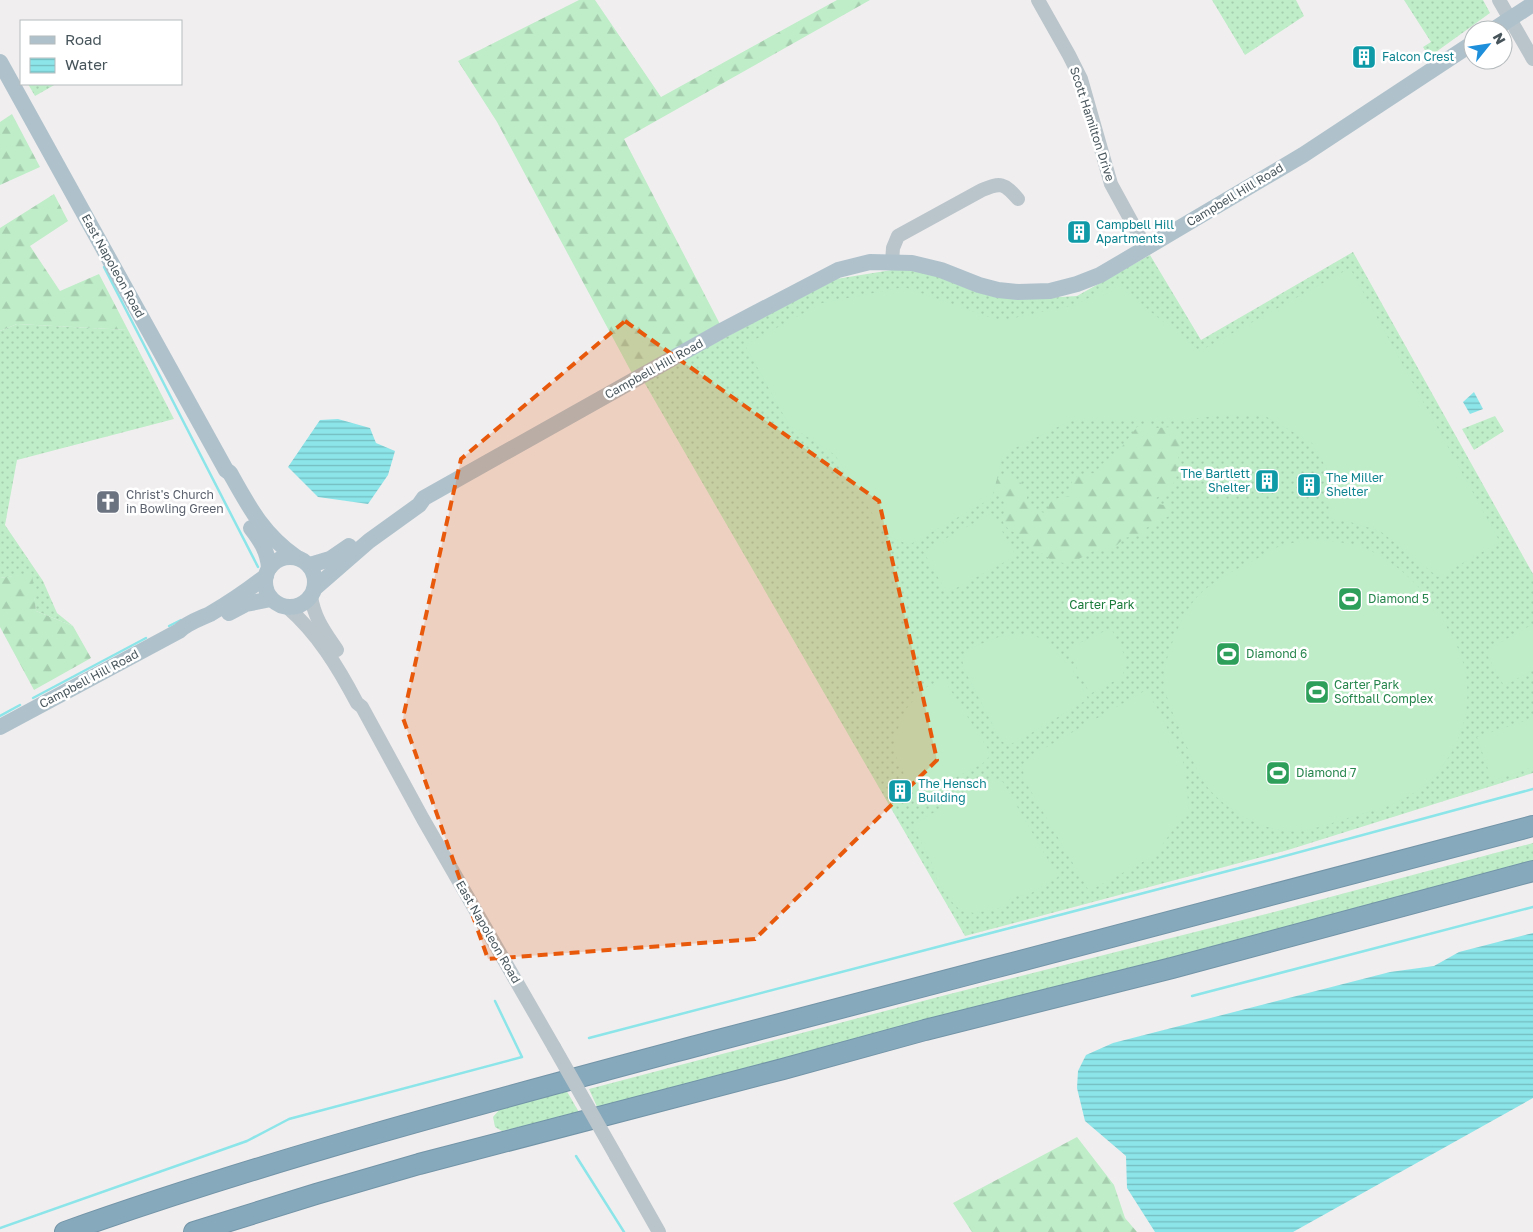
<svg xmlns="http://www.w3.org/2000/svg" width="1533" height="1232" viewBox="0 0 1533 1232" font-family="'Golos Text',sans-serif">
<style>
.grass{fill:url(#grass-dots)}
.forest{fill:url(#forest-firs)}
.pitch{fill:#beedc8}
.water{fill:url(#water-rules)}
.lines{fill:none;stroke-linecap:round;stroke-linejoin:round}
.stream{stroke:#8ce5e9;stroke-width:2.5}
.highway-casing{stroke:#7294a7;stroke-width:22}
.minor{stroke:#bac5cb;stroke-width:14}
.major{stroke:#afc2cc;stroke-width:16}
.highway{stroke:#87a9bc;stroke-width:20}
.minor-bridge{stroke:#bac5cb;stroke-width:14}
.marked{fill:#e8590c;fill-opacity:0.2;stroke:#e8590c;stroke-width:4;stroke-dasharray:10 6;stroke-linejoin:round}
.labels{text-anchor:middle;stroke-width:5;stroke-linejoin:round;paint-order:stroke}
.culture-label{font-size:12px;fill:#0d838f;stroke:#fff;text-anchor:start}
.street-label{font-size:12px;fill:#47555b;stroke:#fff}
.worship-label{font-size:12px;fill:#5b616d;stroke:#fff;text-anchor:start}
.leisure-label{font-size:12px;fill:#27864d;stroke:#fff;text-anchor:start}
.park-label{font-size:12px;fill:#1a7a3a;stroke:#fff}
</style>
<defs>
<pattern id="grass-dots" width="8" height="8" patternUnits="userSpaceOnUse" patternTransform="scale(1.25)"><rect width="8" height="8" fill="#beedc8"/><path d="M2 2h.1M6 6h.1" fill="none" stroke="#a5cdae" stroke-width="1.8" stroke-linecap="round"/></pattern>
<pattern id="forest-firs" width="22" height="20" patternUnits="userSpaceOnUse" patternTransform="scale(1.25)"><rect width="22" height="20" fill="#beedc8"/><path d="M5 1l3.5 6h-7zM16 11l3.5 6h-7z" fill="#a5cdae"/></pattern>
<pattern id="water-rules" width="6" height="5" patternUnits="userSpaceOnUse" patternTransform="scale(1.25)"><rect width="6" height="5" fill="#8ce5e9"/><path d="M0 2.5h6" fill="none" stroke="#74bcc0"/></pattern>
</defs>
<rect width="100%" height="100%" fill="#f1eeef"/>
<g class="grass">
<path d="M1212 0H1296L1304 16 1245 55Z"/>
<path d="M1404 0H1483L1490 13 1429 57 1423 47 1431 42Z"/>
<path d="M28 84H56L35 96Z"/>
<path d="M1353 252 1533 574V773L1288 850 965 936 644 382 830 280 904 268 1027 299 1077 296 1150 255 1201 340Z"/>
<path d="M17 324 128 330 174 419 17 460 5 525 43 581 57 613 73 626 36 611 31 574 0 578V331Z"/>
<path d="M1495 416 1504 431 1474 450 1462 429Z"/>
<path d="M1533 843V865L598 1109 589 1089 942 996 1274 912Z"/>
<path d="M565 1088 580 1114 502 1131 495 1127 493 1117 499 1110Z"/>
</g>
<g class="forest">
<path d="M579 0H595L661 97 837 0H870L624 139 723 330 635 379 497 122 458 61Z"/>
<path d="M12 114 40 167 0 185V122Z"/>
<path d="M54 194 68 221 30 246 60 291 99 274 128 330 17 324 0 331V228Z"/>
<path d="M1148 423 1155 428 1173 427 1181 439 1175 481 1167 492 1156 498 1158 504 1169 506 1171 515 1146 528V534L1124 538 1117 545 1104 551 1097 549 1077 560 1063 563 1050 559 1031 546 1020 535 1009 530 1003 522C1003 509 1009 503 996 493L995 485 997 478C1011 471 1021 481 1028 492L1026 503 1034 510 1045 513 1048 509 1049 503 1058 498 1070 496 1072 481 1080 474 1096 473 1103 463 1114 457 1137 427Z"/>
<path d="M32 573 36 611 73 626 91 658 34 690 0 627V578Z"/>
<path d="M1077 1137 1114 1185 1125 1218 1137 1232H972L953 1203Z"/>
</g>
<g class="pitch">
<path d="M1350 268 1500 542 1438 577 1380 531 1350 522 1329 518 1328 471 1312 443 1265 416 1222 415 1175 421 1072 420 1003 454 992 498 909 545 886 535 835 455 789 425 745 345 822 303 904 287 1000 321 1075 305 1116 284 1200 351Z"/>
<path d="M992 513 1016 556 947 593 923 551Z"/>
<path d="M1307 540C1330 540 1354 542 1375 553 1405 569 1429 595 1445 624 1453 638 1461 651 1464 666 1475 709 1459 755 1426 784 1405 802 1381 809 1355 816 1340 820 1312 831 1297 831 1266 833 1228 812 1208 788 1196 772 1186 744 1178 725 1172 712 1161 687 1164 672 1168 650 1182 613 1197 597 1212 581 1233 571 1251 562 1261 557 1270 550 1280 546 1288 543 1298 542 1307 540Z"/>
<path d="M1533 624V670L1504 686 1485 651Z"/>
<path d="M1111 628 1125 656 1127 662 1122 677 1090 694 1069 653 1071 647Z"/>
<path d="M1021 634 1042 638 1051 644 1052 649 1071 667 1088 699 1018 741 1008 745 1001 741 964 669 962 659 968 649 1001 636Z"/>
<path d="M943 678 988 749 989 757 982 764 915 798 894 752 897 731 906 709 922 690Z"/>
<path d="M1146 690 1159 711 1183 761 1189 808 1154 856 1089 891 1025 781 1022 765 1031 756Z"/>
<path d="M1533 718V767L1492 781 1477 737Z"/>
<path d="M994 778 1003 782 1058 877 1028 895 1012 896 1006 904 997 909 974 913 961 911 950 900 935 876 931 861 912 825Z"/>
</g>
<g class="water">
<path d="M1474 392 1483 409 1470 414 1463 402Z"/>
<path d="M338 419 370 428 376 443 395 451 388 475 368 504 318 497 288 467 320 420Z"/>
<path d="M1533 933V1098L1293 1232H1155L1127 1188 1126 1156 1085 1121 1077 1088 1078 1071 1086 1055 1113 1043 1390 972 1434 966 1459 952Z"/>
</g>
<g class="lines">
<g class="stream">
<path d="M104 267 258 567"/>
<path d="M169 626 181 620"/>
<path d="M33 698 146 638"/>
<path d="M0 716 20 705"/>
<path d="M1192 996 1533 907"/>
<path d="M589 1038 1270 860 1533 789"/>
<path d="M576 1156 624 1232"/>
<path d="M0 1228 247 1141 289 1119 522 1057 495 1001"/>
</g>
<defs>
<g id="highway">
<path d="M65 1232C276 1157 494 1100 711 1042 985 970 1259 899 1533 826"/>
<path d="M194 1232 316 1194 419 1164 783 1069 925 1030 1172 968 1533 871"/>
</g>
</defs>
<use href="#highway" class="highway-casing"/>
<g class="minor">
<path d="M1038 0 1069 55 1081 79 1111 184 1146 248"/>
<path d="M1499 0 1533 59"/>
<path d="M892 262 893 248 898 236 982 190C1001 182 1004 183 1018 199"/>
<path d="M311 596C314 618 325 632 337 650"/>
<path d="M287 607C318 634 338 667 357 703L362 707 423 819 554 1047"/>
<path d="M616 1156 659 1232"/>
</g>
<g class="major">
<path d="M1493 30 1533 4"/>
<path d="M0 62 226 470 230 473C249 507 263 534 296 557"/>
<path d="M251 528C261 541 268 552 269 568"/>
<circle cx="290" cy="582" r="25"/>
<path d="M310 565 330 559 349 546"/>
<path d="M315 588 369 541 419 505 424 498 723 330 838 270 870 262 912 263 941 270 979 285 998 290 1018 292 1050 291 1077 284 1100 275 1303 155 1473 43"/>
<path d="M229 613 246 604 271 599"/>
<path d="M0 727 179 631C187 623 199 619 210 614 229 603 248 590 266 576"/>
</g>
<use href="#highway" class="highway"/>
<path class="minor-bridge" d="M554 1047 616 1156"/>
</g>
<path class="marked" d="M625 321 879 501 937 760 755 939 488 959 403 718 461 459Z"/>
<defs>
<symbol id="building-square" viewBox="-11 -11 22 22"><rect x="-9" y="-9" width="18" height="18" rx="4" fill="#0f9aa8" stroke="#fff"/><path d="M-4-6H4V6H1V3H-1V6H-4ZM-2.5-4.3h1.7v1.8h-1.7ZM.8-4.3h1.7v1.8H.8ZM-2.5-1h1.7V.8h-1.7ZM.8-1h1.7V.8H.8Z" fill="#fff"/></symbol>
<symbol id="church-square" viewBox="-11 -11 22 22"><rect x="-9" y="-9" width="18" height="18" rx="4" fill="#6b7280" stroke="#fff"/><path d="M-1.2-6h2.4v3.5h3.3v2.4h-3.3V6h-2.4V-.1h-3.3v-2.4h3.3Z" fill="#fff"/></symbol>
<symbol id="stadium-square" viewBox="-11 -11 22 22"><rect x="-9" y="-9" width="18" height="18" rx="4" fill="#2e9e5b" stroke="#fff"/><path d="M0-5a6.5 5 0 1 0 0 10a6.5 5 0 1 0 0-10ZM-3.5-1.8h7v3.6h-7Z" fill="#fff"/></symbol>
</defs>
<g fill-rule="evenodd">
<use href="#building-square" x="1350" y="43" width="28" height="28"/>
<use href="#building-square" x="1065" y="218" width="28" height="28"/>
<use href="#building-square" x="1253" y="467" width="28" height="28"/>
<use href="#building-square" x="1295" y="471" width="28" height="28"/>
<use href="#church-square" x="94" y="488" width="28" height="28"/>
<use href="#stadium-square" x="1336" y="585" width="28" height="28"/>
<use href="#stadium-square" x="1214" y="640" width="28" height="28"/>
<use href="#stadium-square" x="1303" y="678" width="28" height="28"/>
<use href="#stadium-square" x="1264" y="759" width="28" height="28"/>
<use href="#building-square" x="886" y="777" width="28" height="28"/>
</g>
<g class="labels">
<g class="culture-label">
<text x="1382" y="61">Falcon Crest</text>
<text x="1096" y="229">Campbell Hill<tspan x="1096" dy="14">Apartments</tspan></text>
<text x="1250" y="478" text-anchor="end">The Bartlett<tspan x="1250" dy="14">Shelter</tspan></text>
<text x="1326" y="482">The Miller<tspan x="1326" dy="14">Shelter</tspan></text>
<text x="918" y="788">The Hensch<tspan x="918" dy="14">Building</tspan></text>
</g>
<g class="street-label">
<text transform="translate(1092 124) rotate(72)" y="4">Scott Hamilton Drive</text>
<text transform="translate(1235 195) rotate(-31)" y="4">Campbell Hill Road</text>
<text transform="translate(113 266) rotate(61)" y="4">East Napoleon Road</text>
<text transform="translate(654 369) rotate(-29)" y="4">Campbell Hill Road</text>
<text transform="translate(89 679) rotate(-28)" y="4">Campbell Hill Road</text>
<text transform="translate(488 932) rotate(60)" y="4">East Napoleon Road</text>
</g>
<g class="worship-label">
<text x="126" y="499">Christ's Church<tspan x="126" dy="14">in Bowling Green</tspan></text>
</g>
<g class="leisure-label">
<text x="1368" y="603">Diamond 5</text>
<text x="1246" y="658">Diamond 6</text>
<text x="1334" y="689">Carter Park<tspan x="1334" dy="14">Softball Complex</tspan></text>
<text x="1296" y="777">Diamond 7</text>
</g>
<g class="park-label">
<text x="1102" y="609">Carter Park</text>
</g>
</g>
<rect x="20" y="20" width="162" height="65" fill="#ffffff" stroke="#b5bbbd"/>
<rect x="30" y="36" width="25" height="8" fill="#afc2cc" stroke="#b5bbbd"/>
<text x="65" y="45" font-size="15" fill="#47555b">Road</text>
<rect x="30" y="58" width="25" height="15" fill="url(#water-rules)" stroke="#b5bbbd"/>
<text x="65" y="70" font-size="15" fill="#47555b">Water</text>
<g transform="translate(1488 45) rotate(60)"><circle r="24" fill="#ffffff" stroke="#b5bbbd"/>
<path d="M0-4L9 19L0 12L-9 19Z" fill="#1e8fda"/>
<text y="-8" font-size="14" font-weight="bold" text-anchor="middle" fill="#47555b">N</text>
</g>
</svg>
